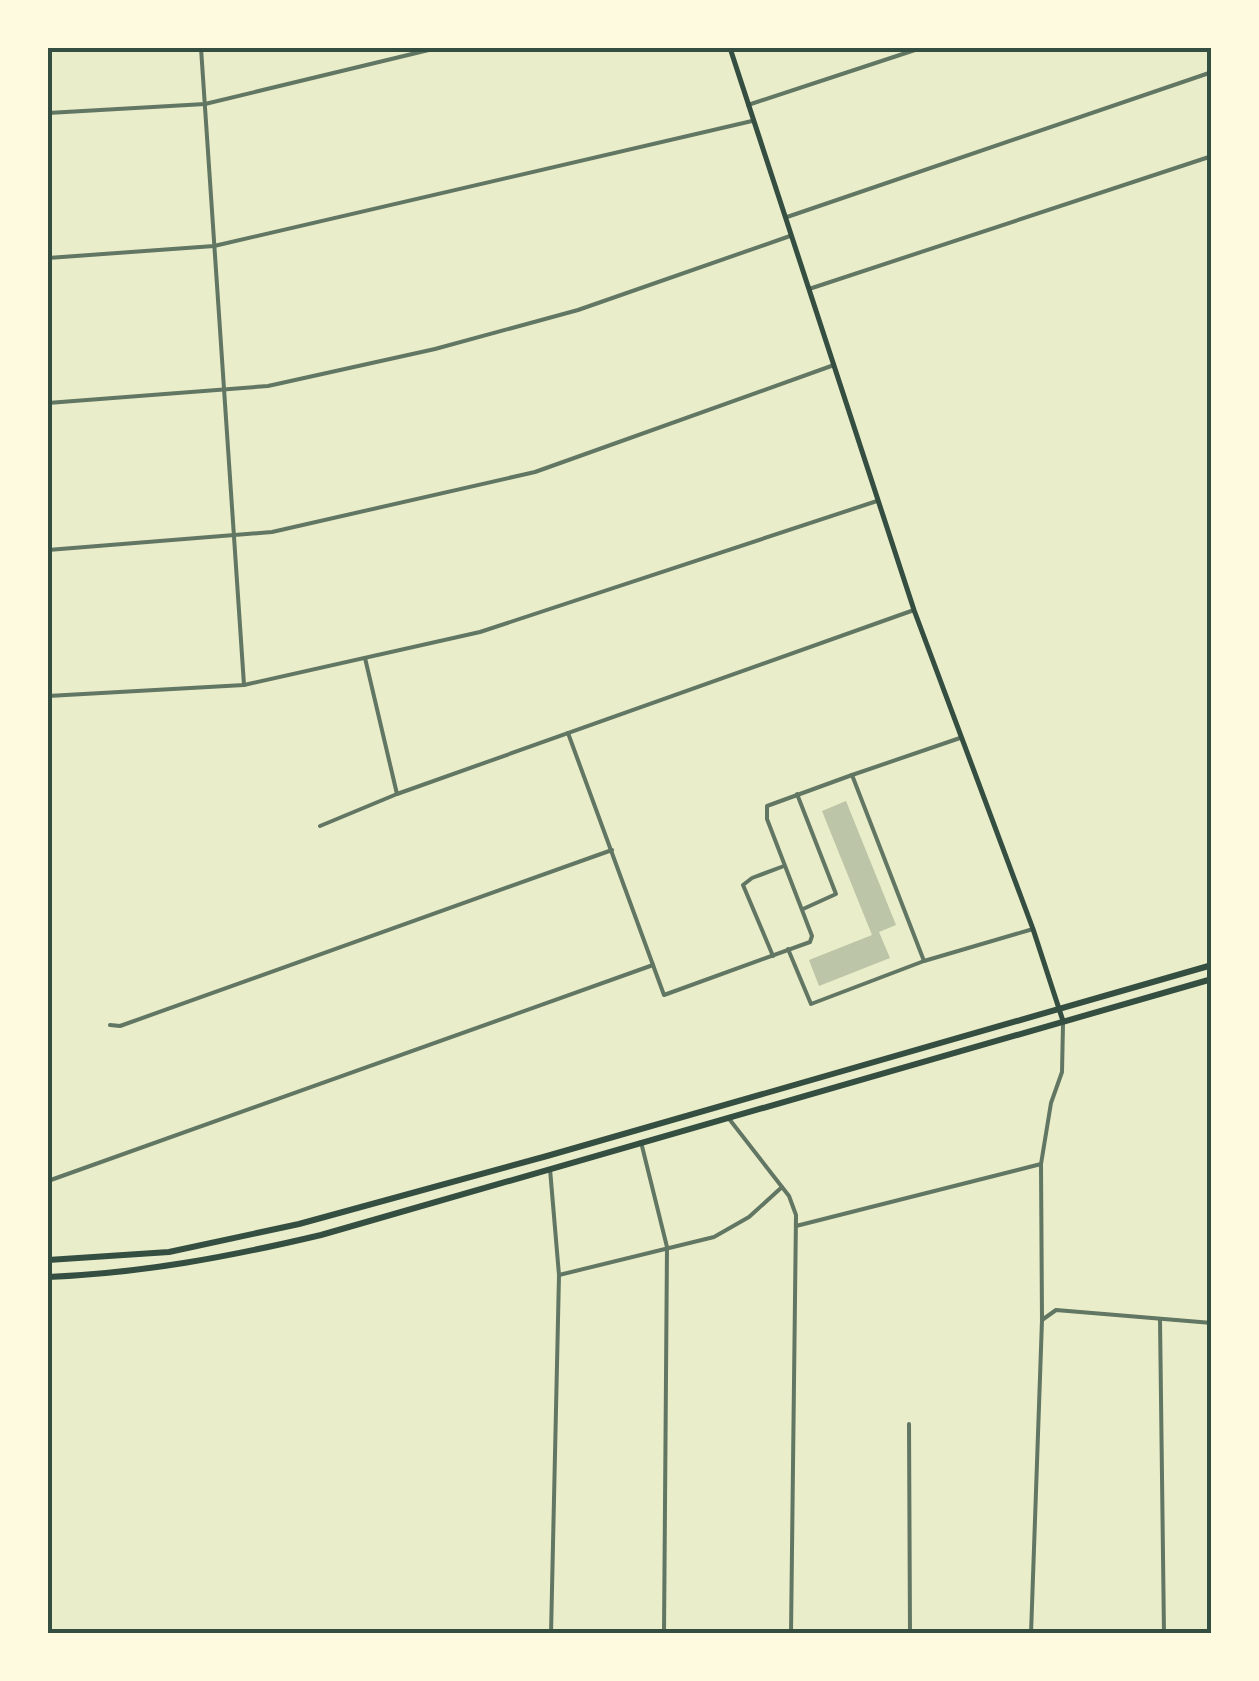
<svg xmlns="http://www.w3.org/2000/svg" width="1259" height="1681" viewBox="0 0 1259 1681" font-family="Mulish,sans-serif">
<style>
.building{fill:#bcc5a7}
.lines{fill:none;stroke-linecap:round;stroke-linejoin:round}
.minor{stroke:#617663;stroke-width:4}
.secondary{stroke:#344e41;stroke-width:5}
.trunk{stroke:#344e41;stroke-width:6}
.neatline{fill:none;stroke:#344e41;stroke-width:4}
</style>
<rect width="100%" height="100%" fill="#e9edc9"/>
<path class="building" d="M846 801 896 925 879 932 890 958 819 986 809 960 872 935 822 811Z"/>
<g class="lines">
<g class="minor">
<path d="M201 48 244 685"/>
<path d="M748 105 921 48"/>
<path d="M48 113 205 104 437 48"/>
<path d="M787 217 1212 72"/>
<path d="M48 258 214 246 752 121"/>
<path d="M809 289 1212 156"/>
<path d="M48 403 268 386 435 349 578 310 790 236"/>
<path d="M48 550 272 532 535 472 834 365"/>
<path d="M365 658 397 794"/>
<path d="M48 696 244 685 480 632 877 501"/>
<path d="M568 733 664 995 810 942 812 936 767 819V806L852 775 924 961"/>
<path d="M852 775 960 738"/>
<path d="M797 794 836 894 803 909"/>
<path d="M320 826 397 794 914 610"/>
<path d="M788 949 811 1004 924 961 1033 929"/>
<path d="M773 956 743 885 752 878 784 866"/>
<path d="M110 1025 120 1026 612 850"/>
<path d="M730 1120 789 1196 796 1215 791 1634"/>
<path d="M641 1142 667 1247 664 1634"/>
<path d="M550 1169 559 1275 551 1634"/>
<path d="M48 1181 653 965"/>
<path d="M796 1226 1041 1164"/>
<path d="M559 1275 714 1237 749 1217 782 1187"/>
<path d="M1160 1319 1164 1634"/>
<path d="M1042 1320 1056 1310 1212 1323"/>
<path d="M909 1424 910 1634"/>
<path d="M1031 1634 1042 1320 1041 1164 1051 1103 1062 1072 1063 1024"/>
</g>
<path class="secondary" d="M730 48 914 610 1033 929 1063 1021"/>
<g class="trunk">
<path d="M48 1260 169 1252 299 1224 547 1156 1212 965"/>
<path d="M48 1277C143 1273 228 1257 321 1235L1212 979"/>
</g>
</g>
<rect width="1259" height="1681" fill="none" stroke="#fefae0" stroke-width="100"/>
<rect x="50" y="50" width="1159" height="1581" class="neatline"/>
</svg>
